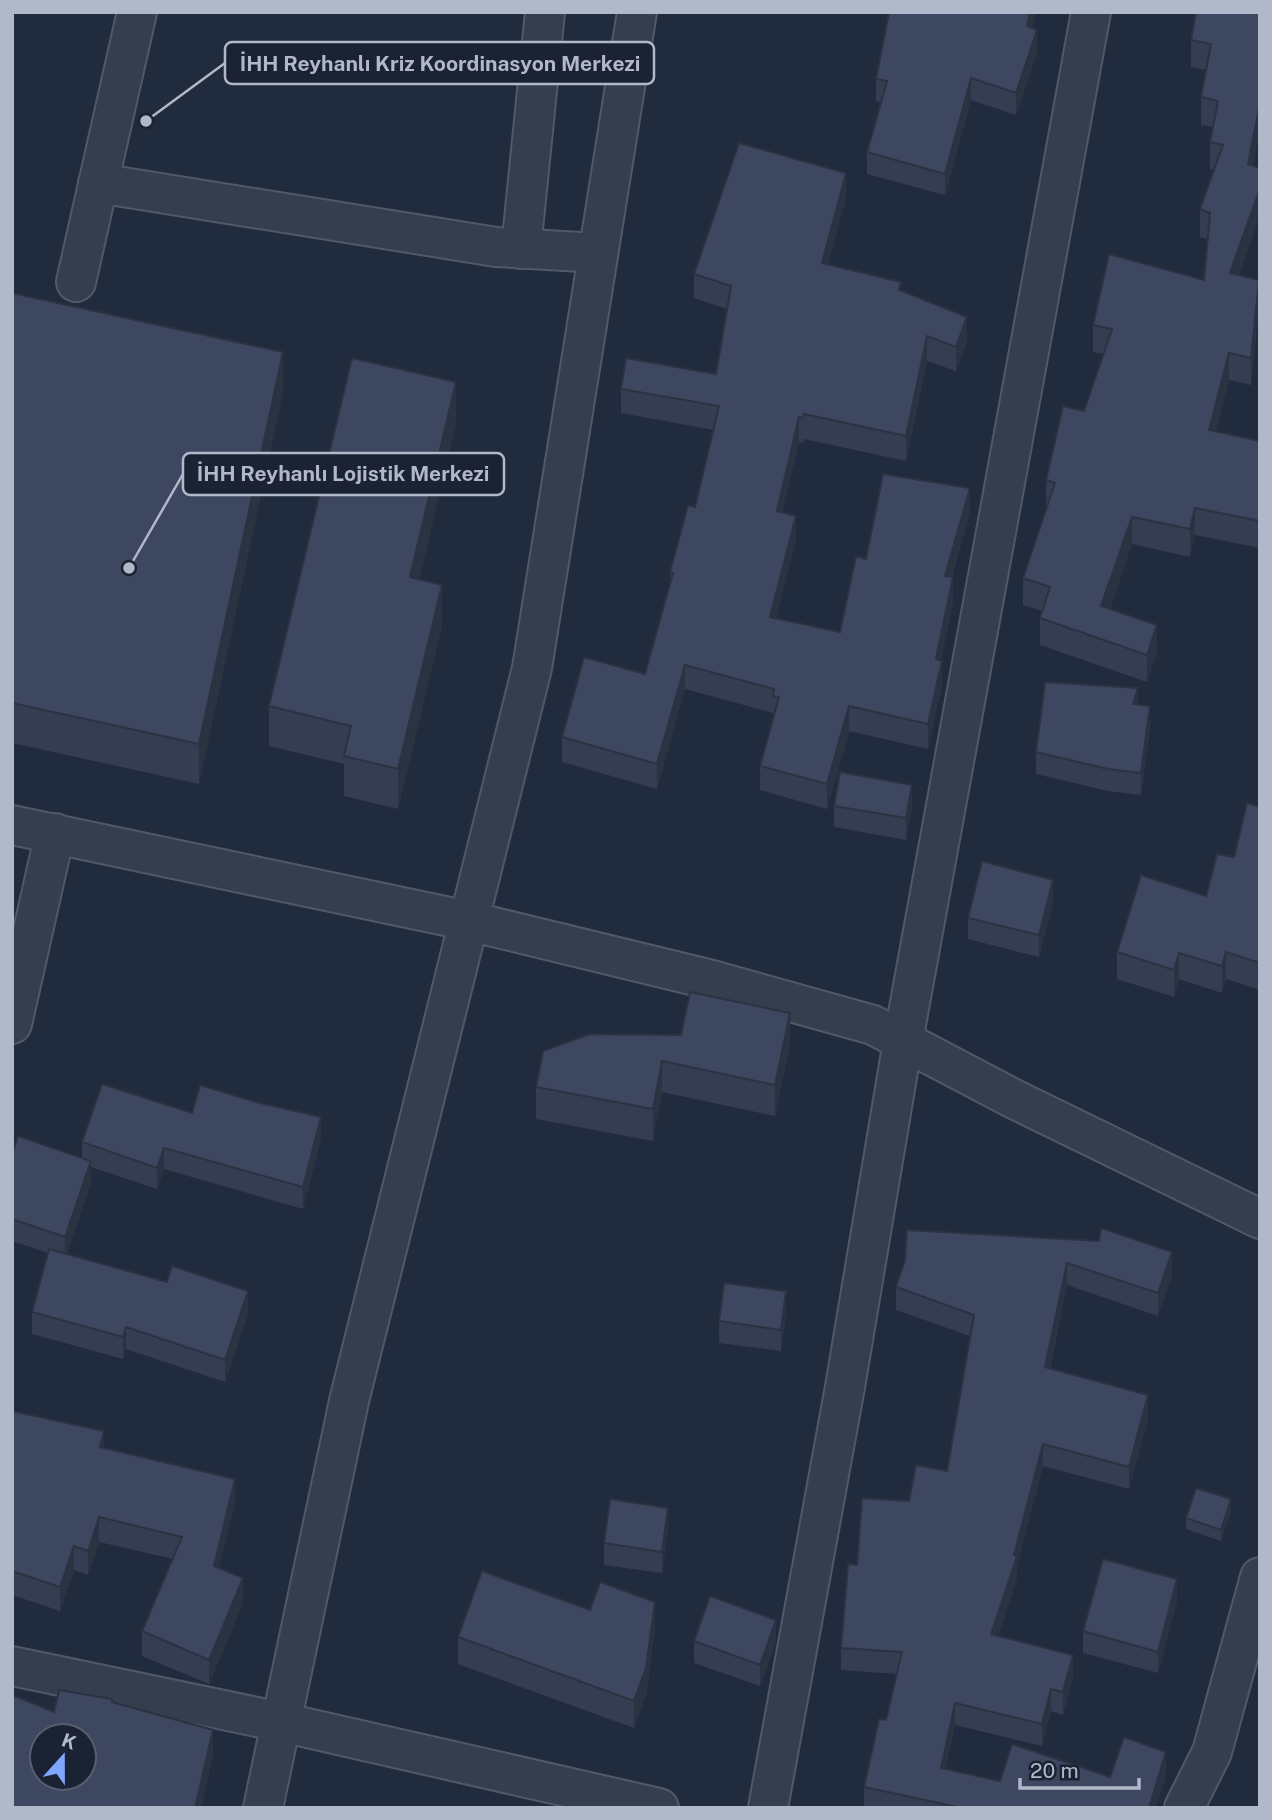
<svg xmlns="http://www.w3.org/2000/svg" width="1272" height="1820" viewBox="0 0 1272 1820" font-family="'Public Sans',sans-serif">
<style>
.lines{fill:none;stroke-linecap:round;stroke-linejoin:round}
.minor-casing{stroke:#505869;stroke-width:42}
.minor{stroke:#353d4e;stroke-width:38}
.wall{fill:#343d52}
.shaded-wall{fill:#2b3242}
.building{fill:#3d475f;stroke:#2b3242;stroke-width:2;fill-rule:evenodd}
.leader{fill:none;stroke:#b1b8c9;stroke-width:2.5}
.callout-dot{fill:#b1b8c9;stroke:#1a2233;stroke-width:2.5}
.callout{fill:#1a2233;stroke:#b1b8c9;stroke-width:2.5}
.callout-label{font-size:21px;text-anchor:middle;font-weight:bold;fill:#b1b8c9}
</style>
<rect width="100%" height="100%" fill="#212b3e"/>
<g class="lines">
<defs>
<g id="minor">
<path d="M98 183 496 247 598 253"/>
<path d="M521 249 545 12"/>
<path d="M76 282 137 12"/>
<path d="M12 825 469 921 712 980 873 1025 1014 1099 1260 1219"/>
<path d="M12 1024 55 833"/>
<path d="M12 1666 281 1722 659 1808"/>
<path d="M263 1808 349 1401 532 668 637 12"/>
<path d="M768 1808 845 1387 903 1041 1091 12"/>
<path d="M1184 1808 1212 1752 1260 1577"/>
</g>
</defs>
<use href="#minor" class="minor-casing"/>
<use href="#minor" class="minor"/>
</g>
<g class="wall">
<path d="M889 12H1036L1032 28 1037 52 1016 115 971 100 945 195 867 174V152L881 102 876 101V79Z"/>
<path d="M1260 12V130L1253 165 1260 168V215L1239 275 1259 307 1251 385 1229 380 1216 431 1260 441V548L1195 535 1190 557 1132 544 1110 609 1157 652 1147 682 1040 645V618L1042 611 1023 605V578L1047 508 1046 507V480L1084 411 1103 354 1093 352V325L1204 280 1207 239 1200 237V209L1214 170 1210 169V142L1213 127 1201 125V97L1206 70 1191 67V40Z"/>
<path d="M846 198 828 264 901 291 967 341 956 371 927 361 906 461 804 439 803 443 799 442 782 512 796 540 776 618 840 632 866 559 970 512 952 577 953 602 941 660 942 685 928 749 849 731 827 809 760 790V766L773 720V713L685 689 657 789 562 762V737L645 674 670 582V572L695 507 713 430 621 413V389L716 374 727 309 694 298V274Z"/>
<path d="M12 293 283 392 199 784 12 743Z"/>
<path d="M456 423 419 580 442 625 398 809 344 796V764L269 746V706Z"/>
<path d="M1138 705 1150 728 1141 795 1108 791 1036 774V752Z"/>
<path d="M834 806 912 807 906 840 834 827Z"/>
<path d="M1260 807V990L1226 979 1222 993 1179 979 1174 997 1117 979V952L1206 896 1234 857Z"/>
<path d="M1053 902 1039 957 968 939V918Z"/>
<path d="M681 1035 790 1045 775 1116 662 1092 653 1141 536 1119V1087Z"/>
<path d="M192 1113 321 1138 303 1209 164 1169 157 1189 91 1167V1182L67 1254 248 1313 225 1382 126 1349 123 1359 32 1334V1312L48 1253 12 1241V1154L82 1158V1142Z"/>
<path d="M907 1230 1172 1275 1158 1316 1067 1285 1050 1369 1148 1418 1129 1489 1043 1466 1017 1566V1579L998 1636 1073 1678 1063 1715 1051 1711 1042 1746 955 1725 945 1769 1000 1781 1110 1777 1166 1774 1156 1808H864V1787L886 1720 897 1674 841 1670V1648L909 1501 947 1471 970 1336 896 1310V1287L905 1260Z"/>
<path d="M786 1313 781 1351 719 1343V1321Z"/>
<path d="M12 1411 235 1503 219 1568 243 1603 209 1684 142 1656V1631L173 1559 99 1542 88 1575 74 1570 60 1611 12 1595Z"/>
<path d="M1231 1511 1221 1541 1186 1529V1518Z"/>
<path d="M668 1529 662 1573 604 1565V1543Z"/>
<path d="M1177 1601 1158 1673 1083 1653V1631Z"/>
<path d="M590 1610 655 1629 646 1695 634 1728 458 1664V1637Z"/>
<path d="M694 1641 776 1642 760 1686 694 1663Z"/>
</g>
<g class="shaded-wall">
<path d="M1030 12H1036L1027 48V26Z"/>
<path d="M1037 30V52L1016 115V93Z"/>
<path d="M971 78V100L945 195V174Z"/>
<path d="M1260 103V130L1248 191V164Z"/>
<path d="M846 173V198L822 288V263Z"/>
<path d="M1260 188V215L1230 300V273Z"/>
<path d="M1259 280V307L1251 385V358Z"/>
<path d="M967 317V341L956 371V347Z"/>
<path d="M927 336V361L906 461V436Z"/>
<path d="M283 352V392L199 784V744Z"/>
<path d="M1229 353V380L1209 457V430Z"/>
<path d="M456 382V423L410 618V577Z"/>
<path d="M799 417V442L777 536V511Z"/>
<path d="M970 488V512L945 600V576Z"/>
<path d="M1195 508V535L1190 557V529Z"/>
<path d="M796 516V540L770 642V617Z"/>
<path d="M1132 517V544L1101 634V606Z"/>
<path d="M953 577V602L936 684V659Z"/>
<path d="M442 585V625L398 809V769Z"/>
<path d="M1157 625V652L1147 682V655Z"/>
<path d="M942 661V685L928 749V724Z"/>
<path d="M685 665V689L657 789V764Z"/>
<path d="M1138 688V709L1133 704Z"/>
<path d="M849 706V731L827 809V784Z"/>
<path d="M1150 706V728L1141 795V773Z"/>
<path d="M912 785V807L906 840V818Z"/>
<path d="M1053 880V902L1039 957V935Z"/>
<path d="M1226 952V979L1222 993V966Z"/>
<path d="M1179 953V979L1174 997V970Z"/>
<path d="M790 1013V1045L775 1116V1085Z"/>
<path d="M662 1061V1092L653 1141V1109Z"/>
<path d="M321 1117V1138L303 1209V1187Z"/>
<path d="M164 1148V1169L157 1189V1168Z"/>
<path d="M91 1161V1182L65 1259V1237Z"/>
<path d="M1172 1252V1275L1158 1316V1293Z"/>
<path d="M1067 1263V1285L1045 1390V1367Z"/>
<path d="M248 1291V1313L225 1382V1360Z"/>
<path d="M786 1291V1313L781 1351V1330Z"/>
<path d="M126 1327V1349L123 1359V1337Z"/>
<path d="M1148 1395V1418L1129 1489V1467Z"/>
<path d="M104 1431V1455L100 1447Z"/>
<path d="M1043 1444V1466L1017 1566V1579L991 1656V1634L1014 1555Z"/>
<path d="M235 1479V1503L214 1590V1566Z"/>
<path d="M1231 1499V1511L1221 1541V1530Z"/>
<path d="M668 1508V1529L662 1573V1552Z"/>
<path d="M99 1517V1542L88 1575V1551Z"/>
<path d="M74 1546V1570L60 1611V1587Z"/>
<path d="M243 1578V1603L209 1684V1660Z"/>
<path d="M1177 1579V1601L1158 1673V1652Z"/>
<path d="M655 1602V1629L646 1695 634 1728V1701Z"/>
<path d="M776 1620V1642L760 1686V1665Z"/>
<path d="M1073 1655V1678L1063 1715V1692Z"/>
<path d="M1051 1689V1711L1042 1746V1724Z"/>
<path d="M955 1703V1725L941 1791V1768Z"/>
<path d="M213 1730V1757L201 1808H195Z"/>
<path d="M1166 1752V1774L1156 1808H1149Z"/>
</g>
<g class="building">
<path d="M889 12H1030L1027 26 1037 30 1016 93 971 78 945 174 867 152 887 81 876 79Z"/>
<path d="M1196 12H1260V103L1248 164 1260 168V188L1230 273 1259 280 1251 358 1229 353 1209 430 1260 441V521L1195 508 1190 529 1132 517 1101 606 1157 625 1147 655 1040 618 1050 587 1023 578 1055 483 1046 480 1063 406 1084 411 1112 329 1093 325 1109 254 1204 280 1210 213 1200 209 1223 145 1210 142 1218 101 1201 97 1211 44 1191 40Z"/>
<path d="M739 143 846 173 822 263 901 282 899 290 967 317 956 347 927 336 906 436 804 414 803 418 799 417 777 511 796 516 770 617 840 632 856 556 866 559 883 474 970 488 945 576 953 577 936 659 942 661 928 724 849 706 827 784 760 766 779 697 773 696 774 689 685 665 657 764 562 737 584 657 645 674 673 573 670 572 688 505 695 507 719 406 621 389 626 358 716 374 731 286 694 274Z"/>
<path d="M12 293 283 352 199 744 12 703Z"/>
<path d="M352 358 456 382 410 577 442 585 398 769 344 756 351 726 269 706Z"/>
<path d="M1045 682 1138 688 1133 704 1150 706 1141 773 1108 769 1036 752Z"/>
<path d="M840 772 912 785 906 818 834 806Z"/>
<path d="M1247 803 1260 807V963L1226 952 1222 966 1179 953 1174 970 1117 952 1141 875 1206 896 1217 854 1234 857Z"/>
<path d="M982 861 1053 880 1039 935 968 918Z"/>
<path d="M690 992 790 1013 775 1085 662 1061 653 1109 536 1087 543 1051 590 1034 681 1035Z"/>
<path d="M102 1084 192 1113 200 1085 256 1102 321 1117 303 1187 164 1148 157 1168 82 1142Z"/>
<path d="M18 1136 91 1161 65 1237 12 1219V1154Z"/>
<path d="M1101 1228 1172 1252 1158 1293 1067 1263 1045 1367 1148 1395 1129 1467 1043 1444 1014 1555 1017 1556 991 1634 1073 1655 1063 1692 1051 1689 1042 1724 955 1703 941 1768 1000 1781 1012 1744 1110 1777 1124 1737 1166 1752 1149 1808H962L864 1787 879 1719 886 1720 902 1652 841 1648 848 1564 857 1565 862 1498 909 1501 916 1465 947 1471 974 1315 896 1287 905 1260 907 1230 1099 1241Z"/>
<path d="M49 1249 167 1282 172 1266 248 1291 225 1360 126 1327 123 1337 32 1312Z"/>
<path d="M724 1283 786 1291 781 1330 719 1321Z"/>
<path d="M12 1411 104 1431 100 1447 235 1479 214 1566 243 1578 209 1660 142 1631 182 1537 99 1517 88 1551 74 1546 60 1587 12 1571Z"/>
<path d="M1196 1488 1231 1499 1221 1530 1186 1518Z"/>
<path d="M610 1499 668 1508 662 1552 604 1543Z"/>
<path d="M1103 1559 1177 1579 1158 1652 1083 1631Z"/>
<path d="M482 1571 590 1610 600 1582 655 1602 646 1668 634 1701 458 1637Z"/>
<path d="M710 1596 776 1620 760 1665 694 1641Z"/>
<path d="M59 1690 112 1699V1702L213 1730 195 1808H12V1695L54 1712ZM42 1736H84V1778H42Z"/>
</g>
<path class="leader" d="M146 121L225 63M129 568L183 474"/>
<g class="callout-dot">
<circle cx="146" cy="121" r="7"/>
<circle cx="129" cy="568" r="7"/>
</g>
<g class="callout">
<rect x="225" y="42" width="429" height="42" rx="7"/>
<rect x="183" y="453" width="321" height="42" rx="7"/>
</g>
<g class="callout-label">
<text x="440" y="71">İHH Reyhanlı Kriz Koordinasyon Merkezi</text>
<text x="343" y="481">İHH Reyhanlı Lojistik Merkezi</text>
</g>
<rect width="1272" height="1820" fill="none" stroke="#b1b8c9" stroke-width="28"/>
<g transform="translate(63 1757) rotate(21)"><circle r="33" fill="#1a2233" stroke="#565e6f" stroke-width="2"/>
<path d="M0-5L12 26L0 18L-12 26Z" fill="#80a5ff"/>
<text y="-10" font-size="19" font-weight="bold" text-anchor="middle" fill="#b1b8c9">K</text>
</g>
<path d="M1020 1778v10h119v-10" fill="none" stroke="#b1b8c9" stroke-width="3.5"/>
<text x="1030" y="1778" font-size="21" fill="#b1b8c9" stroke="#1a2233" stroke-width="5" paint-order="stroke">20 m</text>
</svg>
